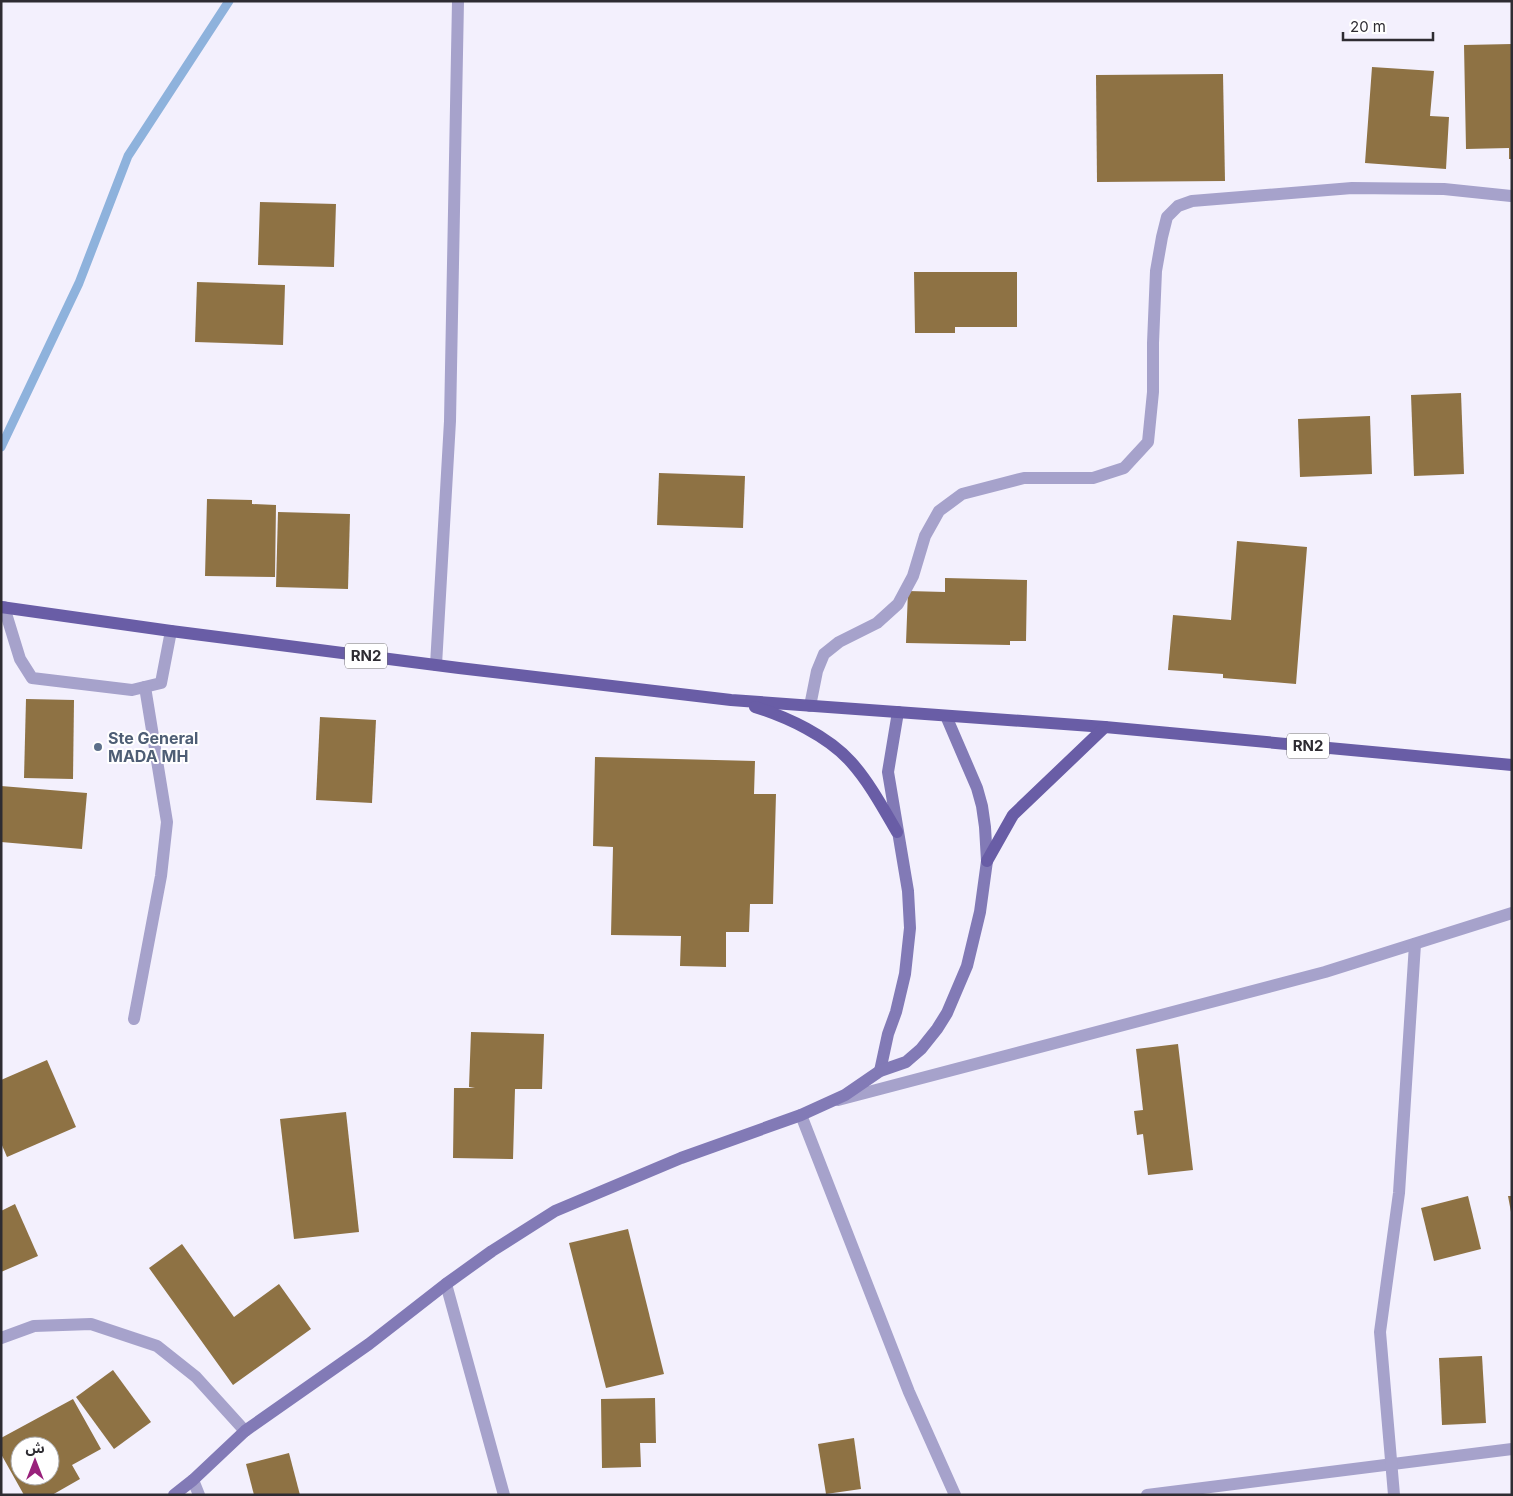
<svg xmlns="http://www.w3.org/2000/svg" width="1513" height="1496" viewBox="0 0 1513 1496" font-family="Inter,'Noto Sans Arabic',sans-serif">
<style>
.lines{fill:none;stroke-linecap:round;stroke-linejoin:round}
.stream{stroke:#8eb2dc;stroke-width:9}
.building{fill:#8e7244;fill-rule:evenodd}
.lane{stroke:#a6a2cb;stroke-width:12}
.street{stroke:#a6a2cb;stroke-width:12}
.secondary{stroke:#827ab6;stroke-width:12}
.primary{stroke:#695da6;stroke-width:12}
.service-dot{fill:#5c6f8a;stroke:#fff;stroke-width:2}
.labels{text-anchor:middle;stroke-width:4;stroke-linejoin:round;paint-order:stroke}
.shield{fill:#fff;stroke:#6d6b70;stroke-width:1}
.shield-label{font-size:15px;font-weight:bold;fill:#2e2c32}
.service-label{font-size:16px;font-weight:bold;fill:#4e5e75;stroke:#fff;text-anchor:start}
</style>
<rect width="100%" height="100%" fill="#f3f0fd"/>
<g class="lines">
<path class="stream" d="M1 447 79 283 128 156 229 1"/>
</g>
<g class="building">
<path d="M1512 44V159H1509V148L1466 149 1464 45Z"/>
<path d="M1372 67 1434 71 1430 116 1449 117 1446 169 1365 163Z"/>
<path d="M1223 74 1225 181 1097 182 1096 75Z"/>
<path d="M260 202 336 204 334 267 258 265Z"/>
<path d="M914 272H1017V327H955V333H915Z"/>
<path d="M197 282 285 285 283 345 195 342Z"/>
<path d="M1461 393 1464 474 1414 476 1411 395Z"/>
<path d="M1370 416 1372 474 1300 477 1298 419Z"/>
<path d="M659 473 745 476 743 528 657 525Z"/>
<path d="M207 499 252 500V504L276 505 275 577 205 576Z"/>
<path d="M278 512 350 514 348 589 276 587Z"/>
<path d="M1237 541 1307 547 1296 684 1223 678V674L1168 670 1173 615 1231 620Z"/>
<path d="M945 578 1027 580 1026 641H1010V645L906 643 908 591 945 592Z"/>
<path d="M26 699 74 700 73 779 24 778Z"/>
<path d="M320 717 376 720 372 803 316 800Z"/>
<path d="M595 757 755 761 754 794H776L773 904H750L749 932H726V967L680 966 681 936 611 935 613 847 593 846Z"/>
<path d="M1 786 87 793 82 849 1 842Z"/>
<path d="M471 1032 544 1034 542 1089H515L513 1159 453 1158 454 1088H475L469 1087Z"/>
<path d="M1178 1044 1193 1170 1148 1175 1143 1134 1137 1135 1134 1111 1143 1110 1136 1049Z"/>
<path d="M47 1060 76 1127 7 1157 1 1143V1080Z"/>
<path d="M346 1112 359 1232 294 1239 280 1119Z"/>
<path d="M1468 1196 1481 1249 1434 1261 1421 1208Z"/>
<path d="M1508 1196H1512V1212H1511Z"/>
<path d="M15 1204 38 1256 1 1272V1211Z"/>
<path d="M628 1229 664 1374 606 1388 569 1243Z"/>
<path d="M182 1244 234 1317 279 1284 311 1329 233 1385 149 1268Z"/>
<path d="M1482 1356 1486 1423 1442 1425 1439 1358Z"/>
<path d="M113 1370 151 1422 114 1449 76 1397Z"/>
<path d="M655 1398 656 1443H640L641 1467 602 1468 601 1399Z"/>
<path d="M73 1399 101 1449 72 1465 80 1479 52 1495H24L1 1454V1438ZM20 1446H50V1476H20Z"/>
<path d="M854 1438 861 1489 826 1494 818 1444Z"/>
<path d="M289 1453 300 1495H254L246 1464Z"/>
</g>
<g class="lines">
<g class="lane">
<path d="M4 607 20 659 32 678 132 690 161 683 171 631"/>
<path d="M436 665 450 421 458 1"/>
<path d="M134 1019 161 876 167 822 145 687"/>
<path d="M1 1338 34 1326 91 1324 157 1346 196 1377 245 1431"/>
</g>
<g class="street">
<path d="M810 706 817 671 824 654 839 642 877 623 898 604 913 576 925 536 939 511 962 494 1024 478H1093L1124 468 1148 442 1153 392V343L1156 271 1162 237 1167 217 1178 206 1192 201 1352 188 1444 189 1511 196"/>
<path d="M838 1100 1325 972 1512 913"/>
<path d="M801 1115 909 1392 955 1495"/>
<path d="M446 1284 504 1495"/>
<path d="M193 1480 199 1495"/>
<path d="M1147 1495 1512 1449"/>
<path d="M1394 1495 1380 1332 1399 1193 1415 944"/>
</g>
<g class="secondary">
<path d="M880 1071 888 1034 896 1012 905 974 910 928 908 891 888 772 898 712"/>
<path d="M174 1495 193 1480 245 1431 369 1344 446 1284 492 1251 555 1211 681 1158 801 1115 845 1095 880 1071 906 1062 921 1049 937 1029 947 1013 967 966 980 912 987 861 985 827 982 806 977 788 946 716"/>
</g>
<g class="primary">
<path d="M1 607 171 631 459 668 731 700 1105 727 1512 765"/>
<path d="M755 707C787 717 828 736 851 762 869 782 883 808 897 832"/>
<path d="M987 861 1013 815 1105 727"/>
</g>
</g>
<circle class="service-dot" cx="98" cy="747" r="5"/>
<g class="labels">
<g class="shield">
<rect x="345" y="643.5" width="42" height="25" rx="4"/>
<rect x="1287" y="733.5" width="42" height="25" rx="4"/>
</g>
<g class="shield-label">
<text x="366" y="661">RN2</text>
<text x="1308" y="751">RN2</text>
</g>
<g class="service-label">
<text x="108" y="744">Ste General<tspan x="108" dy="18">MADA MH</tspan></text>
</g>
</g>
<rect width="1513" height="1496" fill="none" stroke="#2e2c32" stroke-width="5"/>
<g transform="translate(35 1461)"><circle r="24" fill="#ffffff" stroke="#ababad"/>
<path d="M0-4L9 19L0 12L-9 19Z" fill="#99217b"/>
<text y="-8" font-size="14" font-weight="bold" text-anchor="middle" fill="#2e2c32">ش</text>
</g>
<path d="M1343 32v8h90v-8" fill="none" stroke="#2e2c32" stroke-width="2.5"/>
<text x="1350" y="32" font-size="15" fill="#2e2c32" stroke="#ffffff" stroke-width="4" paint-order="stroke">20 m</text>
</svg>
